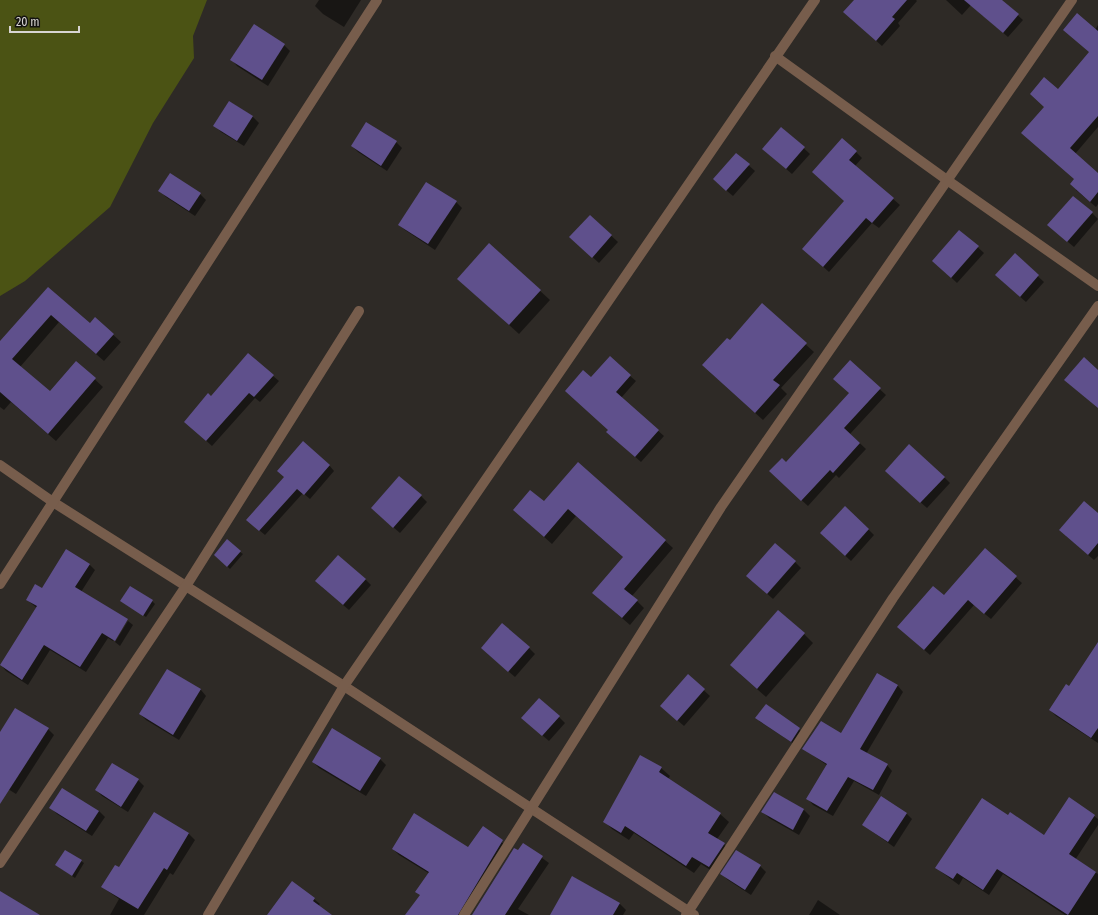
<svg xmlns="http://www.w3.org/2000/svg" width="1098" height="915" viewBox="0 0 1098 915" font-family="'Fira Sans Condensed',sans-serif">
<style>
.green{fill:#4b5314}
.shadow{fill:#0007}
.building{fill:#5f508c}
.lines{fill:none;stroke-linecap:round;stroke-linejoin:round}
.street{stroke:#775d4c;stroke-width:10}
</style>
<rect width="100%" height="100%" fill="#2e2a26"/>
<path class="green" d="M0 0H207L193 36 194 58 153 123 110 207 25 281 0 296Z"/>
<g class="shadow">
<path d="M319 0H361L344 27 323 14 315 6Z"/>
<path d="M855 0H916L917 1 898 23 900 26 882 46 844 12Z"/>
<path d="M946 0H1001L1023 20 1008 37 971 5 962 15Z"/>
<path d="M254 25 284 45 290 51 268 86 237 66 232 60Z"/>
<path d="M1098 25V127L1075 154 1098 174V204L1096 207 1076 190 1075 179 1045 107 1090 53 1095 30Z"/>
<path d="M230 102 253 117 259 123 244 146 221 132 215 126Z"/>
<path d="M782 128 810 154 792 174 770 155Z"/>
<path d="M396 142 402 148 387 171 358 152 352 146Z"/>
<path d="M856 152 862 158 855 166 900 205 879 228 872 223 829 272 809 254 845 201 820 178Z"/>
<path d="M736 154 755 171 733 196 720 185Z"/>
<path d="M160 191 200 194 206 200 195 216 166 197Z"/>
<path d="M456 202 462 208 435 250 405 230 399 225Z"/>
<path d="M1092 213 1098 219 1074 247 1055 231Z"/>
<path d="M590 216 618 242 599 263 577 243Z"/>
<path d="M960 231 984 253 957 283 940 267Z"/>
<path d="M490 245 550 300 519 334 468 288Z"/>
<path d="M1015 255 1044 282 1026 302 1002 281Z"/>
<path d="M48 288 90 324 95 318 121 342 104 361 59 322 20 367 50 393 76 362 103 387 56 441 11 402 4 410 0 407V343Z"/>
<path d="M762 305 814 352 781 388 787 394 763 420 711 373 730 341Z"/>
<path d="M850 362 886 395 850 434 866 449 839 478 836 475 808 506 776 477 786 463 850 393Z"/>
<path d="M273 376 279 381 260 402 255 398 212 446 191 427 211 397Z"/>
<path d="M630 376 636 381 621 398 664 436 641 462 613 437 591 379Z"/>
<path d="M578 463 673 548 632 596 644 608 630 625 593 593 624 558 576 516 552 544 514 510 544 502Z"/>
<path d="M329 465 334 471 310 499 303 493 265 535 253 525 285 477Z"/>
<path d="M892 477H944L950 483 927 508Z"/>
<path d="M421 496 427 502 400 533 378 514Z"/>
<path d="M1098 514V556L1094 560 1066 536Z"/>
<path d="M868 529 874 535 851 561 827 539Z"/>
<path d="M985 550 1022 583 991 619 974 605 930 655 903 631 944 597Z"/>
<path d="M240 552 243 554 230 569 218 558Z"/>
<path d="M795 562 801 568 773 599 754 582Z"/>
<path d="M89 564 95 570 81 592 126 620 113 641 108 638 86 672 50 650 28 685 6 671 1 665 37 608 27 600Z"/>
<path d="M365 579 371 585 349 610 322 587Z"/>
<path d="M121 601H152L155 604 146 617Z"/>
<path d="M128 621 133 625 120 646 115 642Z"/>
<path d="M804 634 813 643 766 697 740 674Z"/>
<path d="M1098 644V743L1056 716 1050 710 1069 687Z"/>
<path d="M529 648 535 654 515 677 488 654Z"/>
<path d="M168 670 201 690 206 696 179 740 146 720 140 714Z"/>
<path d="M877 674 898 686 903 692 866 754 887 765 892 771 879 795 854 781 833 816 813 805 808 799 828 766 804 749 841 735Z"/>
<path d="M688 676 710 696 684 726 668 712Z"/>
<path d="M766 705 802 732 794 744 759 721Z"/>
<path d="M15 709 48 729 54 735 16 794 0 784V734Z"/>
<path d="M559 717 565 723 549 741 528 723Z"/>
<path d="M640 756 661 768 670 776 668 779 720 814 729 822 717 839 733 852 718 875 701 864 694 873 634 833 629 840 612 829 604 821Z"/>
<path d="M380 759 386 765 366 796 319 768 313 762Z"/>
<path d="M138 780 144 786 128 812 102 796 96 790Z"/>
<path d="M775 793 804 810 810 816 799 835 769 818 763 812Z"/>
<path d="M51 808 99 811 105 817 92 836 57 814Z"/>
<path d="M155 813 189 834 195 840 173 875 170 873 144 915H110L119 899 102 887 119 869Z"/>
<path d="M906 813 912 819 894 847 863 825Z"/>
<path d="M1008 816 1044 836 1094 816 1098 819V825L1075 860 1098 874V915H1065L1003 874 989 895 963 878 959 885 936 868Z"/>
<path d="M483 828 508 847 460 915 455 912 453 915H406L421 896 430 874 399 855 393 849 469 848Z"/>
<path d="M523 844 549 863 518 909 529 915H473Z"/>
<path d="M81 861 84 863 75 878 56 865Z"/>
<path d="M760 866 766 872 751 895 728 880 722 874Z"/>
<path d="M573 877 620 904 626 910 623 915H578Z"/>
<path d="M292 883 314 899 320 904 318 906 330 915H280Z"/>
<path d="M818 900 840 915H809Z"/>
</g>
<g class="building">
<path d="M854 0H907L892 17 895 19 876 41 843 12Z"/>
<path d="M964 0H1002L1019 14 1003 33Z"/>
<path d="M1077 13 1098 31V116L1070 148 1098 173V192L1090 202 1070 184 1074 179 1021 133 1044 107 1030 94 1044 77 1058 89 1089 52 1063 30Z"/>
<path d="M254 24 285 44 262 80 230 60Z"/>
<path d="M229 101 253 116 237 141 213 126Z"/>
<path d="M366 122 397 141 381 166 351 146Z"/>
<path d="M781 127 805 147 786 169 762 149Z"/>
<path d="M842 138 857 151 849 160 894 198 872 223 866 218 823 267 802 249 844 201 812 172Z"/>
<path d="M736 153 750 164 726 191 713 179Z"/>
<path d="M170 173 201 193 189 211 158 191Z"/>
<path d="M426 182 457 201 428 244 398 225Z"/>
<path d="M1073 196 1093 212 1067 242 1047 225Z"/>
<path d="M590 215 612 235 592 258 569 237Z"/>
<path d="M959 230 979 246 951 278 932 261Z"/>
<path d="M489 243 541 290 509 325 457 279Z"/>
<path d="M1015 253 1039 275 1020 297 995 275Z"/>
<path d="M48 287 90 323 95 317 114 334 96 354 51 315 12 359 50 391 76 361 96 378 48 434 0 392V341Z"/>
<path d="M762 303 807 343 773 380 780 385 755 413 702 365 727 338 730 340Z"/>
<path d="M248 353 274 375 254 397 249 393 206 441 184 422 208 393 211 396Z"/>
<path d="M610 356 631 375 616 392 659 430 635 457 606 432 608 430 565 391 583 370 591 377Z"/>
<path d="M1084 357 1098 370V408L1064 380Z"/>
<path d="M850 360 881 388 844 428 860 443 833 473 830 470 801 501 769 471 782 458 786 462 849 393 833 379Z"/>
<path d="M303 441 330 465 304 495 297 489 259 531 246 520 284 477 277 471Z"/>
<path d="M909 444 945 477 920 503 885 471Z"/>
<path d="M578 462 666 540 624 589 638 600 622 618 592 593 623 557 568 509 544 537 513 510 530 490 544 501Z"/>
<path d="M399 476 422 495 393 528 371 508Z"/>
<path d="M1084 501 1098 513V543L1088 555 1059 530Z"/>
<path d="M845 506 869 529 845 556 820 533Z"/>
<path d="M227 539 241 551 227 567 214 555Z"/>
<path d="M775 543 796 561 767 594 746 576Z"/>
<path d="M985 548 1017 576 984 614 968 600 924 650 897 627 933 586 944 595Z"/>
<path d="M66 549 90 564 75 587 128 619 115 641 102 633 80 667 44 645 22 680 0 665 37 606 26 600 35 584 42 588Z"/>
<path d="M338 555 366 579 343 605 315 581Z"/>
<path d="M130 586 153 600 143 616 120 601Z"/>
<path d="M778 610 805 633 757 689 730 665Z"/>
<path d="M502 623 530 647 508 672 481 648Z"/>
<path d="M1098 642V728L1091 738 1049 710 1066 684 1069 686Z"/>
<path d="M167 669 201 689 173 735 139 714Z"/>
<path d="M877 673 898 685 860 749 888 764 873 790 848 777 827 811 806 799 827 764 802 749 821 721 841 733Z"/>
<path d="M688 674 705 689 677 721 660 706Z"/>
<path d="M539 698 560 716 542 736 521 718Z"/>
<path d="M766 704 800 728 791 742 755 718Z"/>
<path d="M15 708 49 728 0 804V732Z"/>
<path d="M332 728 381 758 360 791 312 762Z"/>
<path d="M640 755 662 767 659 772 721 813 708 833 725 843 709 867 692 857 686 866 625 826 621 833 603 822Z"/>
<path d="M112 763 139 779 121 807 95 790Z"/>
<path d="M62 788 99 811 86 831 49 808Z"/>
<path d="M774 792 804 809 793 830 761 812Z"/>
<path d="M881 796 907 813 888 842 862 825Z"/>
<path d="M1069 797 1095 815 1069 854 1096 872 1068 915 997 869 983 890 957 873 953 879 935 868 982 798 1008 815 1010 812 1044 835Z"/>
<path d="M154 812 189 833 167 870 164 868 138 909 101 887 115 865 119 867Z"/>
<path d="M414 813 468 847 483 826 503 840 458 915H405L420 895 415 892 429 872 392 849Z"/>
<path d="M523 843 543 856 505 915H472L514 848 518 850Z"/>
<path d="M65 850 82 860 72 876 55 865Z"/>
<path d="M736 850 761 865 745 890 720 874Z"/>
<path d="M572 876 620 903 613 915H550Z"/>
<path d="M292 881 315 898 313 901 332 915H267Z"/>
<path d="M0 891 40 915H0Z"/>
</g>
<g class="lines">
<g class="street">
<path d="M775 56 947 180 1098 286"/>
<path d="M0 465 53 502 344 686 694 915"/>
<path d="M0 584 377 0"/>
<path d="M0 863 186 586 359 311"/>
<path d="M208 915 344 686 815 0"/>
<path d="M464 915 721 507 1072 0"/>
<path d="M686 915 893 598 1098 306"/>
</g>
</g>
<path d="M10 26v6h69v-6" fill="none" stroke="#d8d5d3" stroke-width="2"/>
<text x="16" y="26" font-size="12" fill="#d8d5d3" stroke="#141311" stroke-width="3" paint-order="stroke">20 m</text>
</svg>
